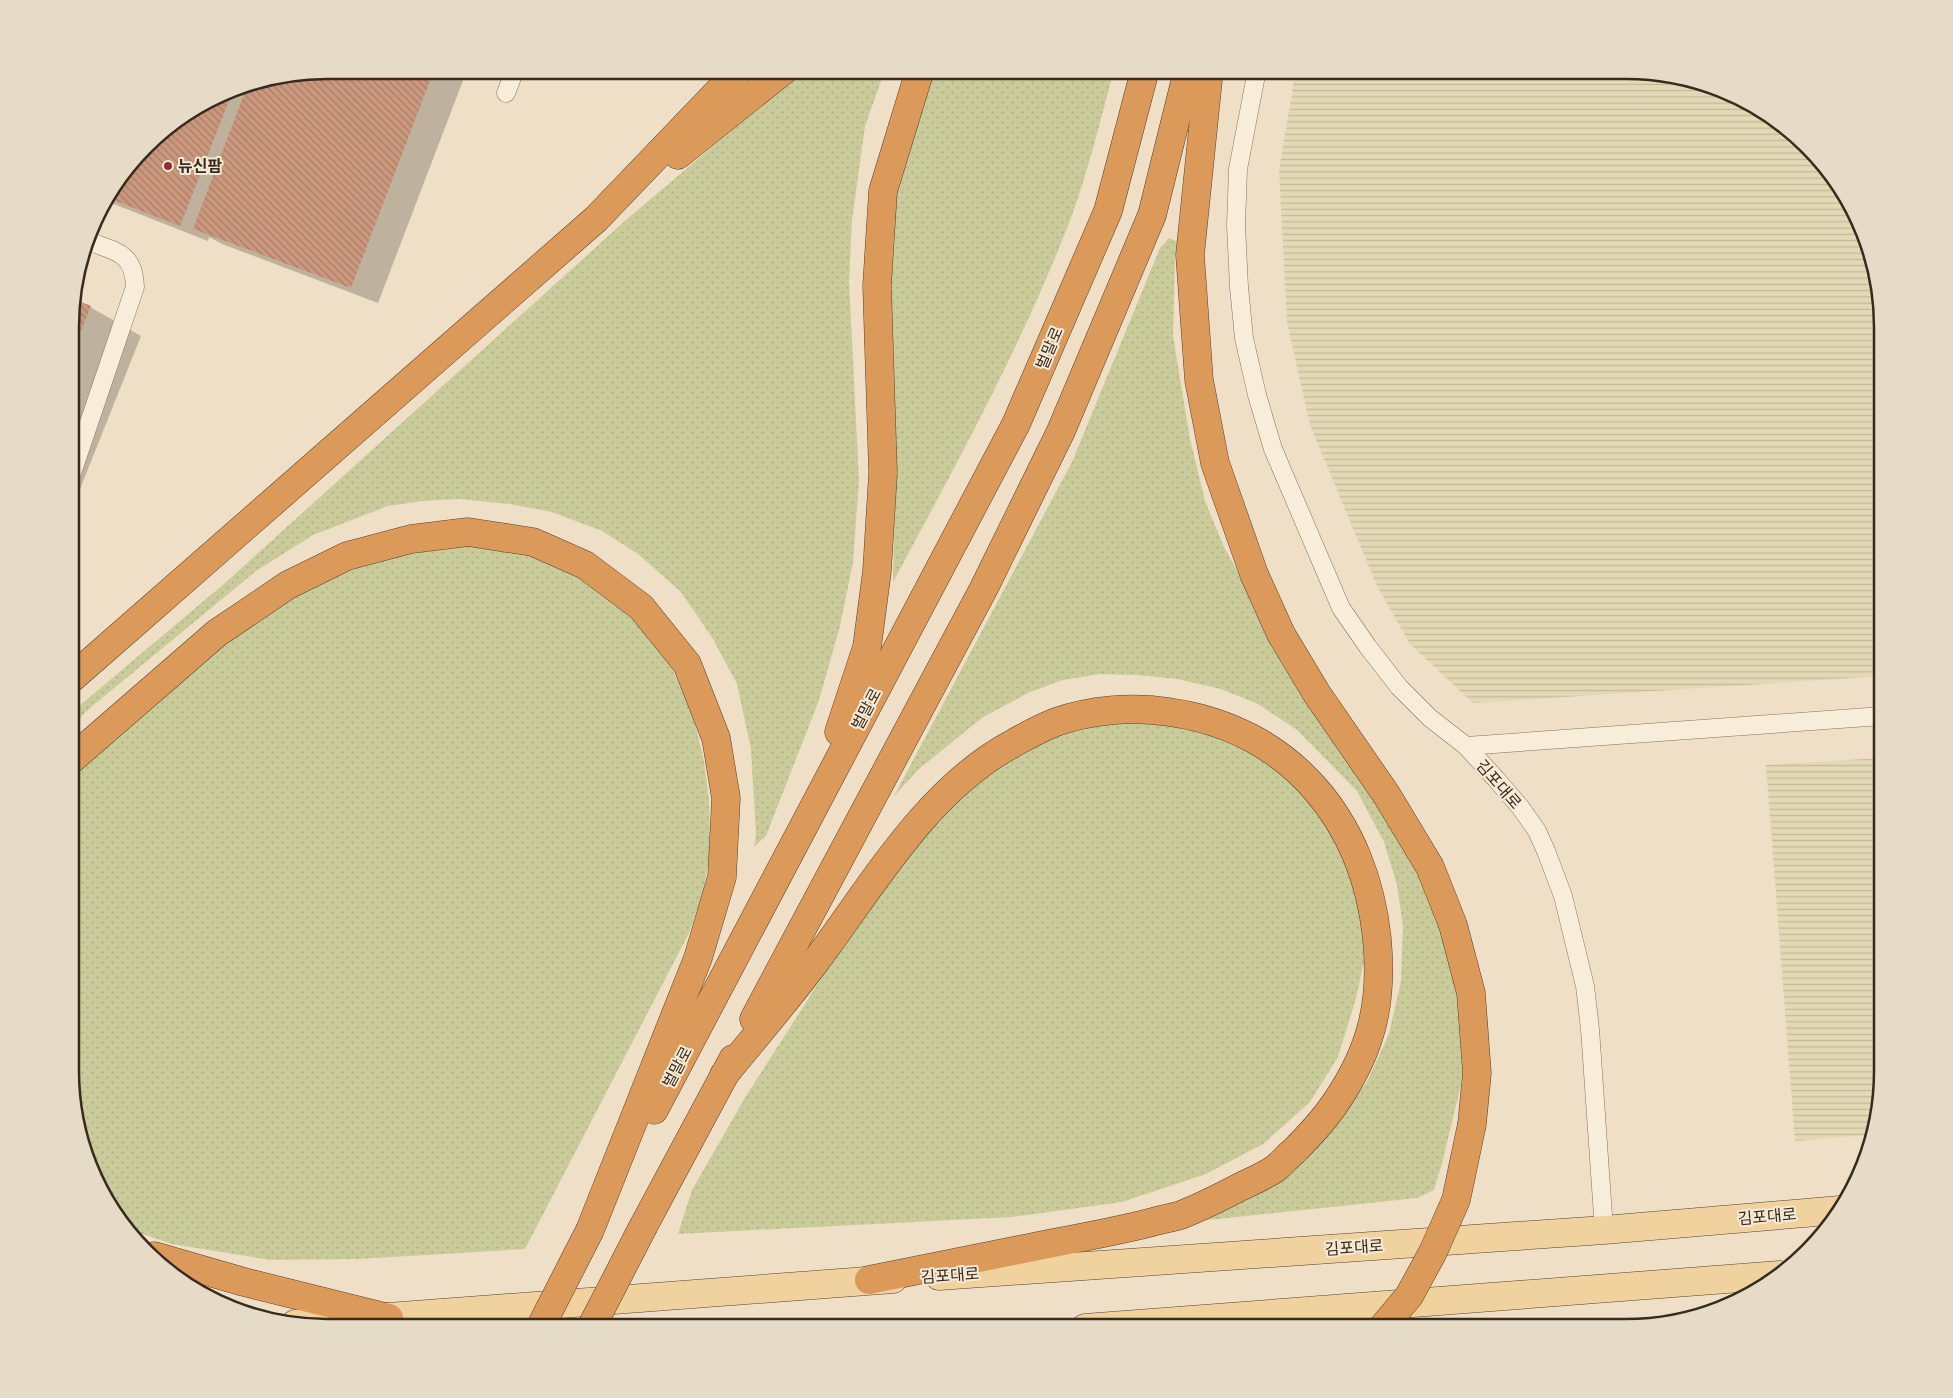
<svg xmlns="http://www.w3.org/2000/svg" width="1953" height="1398" viewBox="0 0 1953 1398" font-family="Spectral,'Noto Sans KR',serif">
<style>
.farmland{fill:url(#farmland-rules)}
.grass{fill:url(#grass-dots)}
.shadow{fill:#0003}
.building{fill:url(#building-back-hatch)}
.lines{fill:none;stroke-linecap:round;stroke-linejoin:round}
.lane-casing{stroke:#89715c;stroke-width:19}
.primary-casing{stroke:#574030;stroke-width:29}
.highway-casing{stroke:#574030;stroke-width:29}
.lane{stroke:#f8edd9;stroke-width:18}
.primary{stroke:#f0d29f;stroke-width:28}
.highway{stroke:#db9a59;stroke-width:28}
.highway-bridge-casing{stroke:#574030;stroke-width:29;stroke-linecap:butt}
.highway-bridge{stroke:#db9a59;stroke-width:28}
.poi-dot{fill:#972d34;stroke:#f5ead6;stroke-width:2}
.labels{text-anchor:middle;stroke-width:4;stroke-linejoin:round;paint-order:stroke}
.poi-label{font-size:16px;font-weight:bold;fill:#392a1f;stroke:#f5ead6;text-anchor:start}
.street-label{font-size:16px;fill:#392a1f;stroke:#f5ead6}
.rim{fill:none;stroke:#392a1f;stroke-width:2.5}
</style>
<defs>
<pattern id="farmland-rules" width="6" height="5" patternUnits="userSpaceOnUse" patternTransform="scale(1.25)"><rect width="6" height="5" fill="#e3d9b4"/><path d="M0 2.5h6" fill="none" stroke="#c4ba9a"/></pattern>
<pattern id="grass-dots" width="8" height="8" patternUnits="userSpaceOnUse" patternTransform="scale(1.25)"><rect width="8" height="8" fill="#c9cc9a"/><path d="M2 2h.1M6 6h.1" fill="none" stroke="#adaf84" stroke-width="1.8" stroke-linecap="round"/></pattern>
<pattern id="building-back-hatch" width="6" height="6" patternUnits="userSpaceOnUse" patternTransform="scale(1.25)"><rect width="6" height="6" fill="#cb987d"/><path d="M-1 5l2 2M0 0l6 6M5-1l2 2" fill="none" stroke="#a67c66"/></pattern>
</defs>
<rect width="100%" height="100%" fill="#eedfc6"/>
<g class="farmland">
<path d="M1296 70 1643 71 1724 89 1783 123 1830 170 1856 213 1882 310V676L1473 703 1410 644 1377 586 1310 425 1287 322 1279 170Z"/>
<path d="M1882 758V1088L1872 1135 1795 1141 1766 765Z"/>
</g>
<g class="grass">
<path d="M803 70H885L865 126 852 220 849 282 859 481 853 562 840 626 819 700 766 836 754 847 756 835 751 749 737 684 713 639 681 592 638 554 602 531 552 512 509 504 460 499 422 501 388 506 313 535 256 571 90 708 72 726V712L225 583 626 220Z"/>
<path d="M928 70H1114C1100 121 1088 173 1069 223 1021 347 956 465 893 582L895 481 887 314 889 209Z"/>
<path d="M1169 238 1178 242 1175 258 1173 336 1190 439 1205 501 1224 547 1268 626 1453 917 1466 1047 1461 1085 1442 1163 1434 1190 1417 1198 1199 1221 1327 1131 1367 1082 1389 1034 1401 981 1403 926 1397 885 1384 842 1357 791 1297 730 1258 704 1221 689 1177 679 1135 675 1101 674 1063 680 1030 692 983 717 919 769 894 796 1072 462 1160 248Z"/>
<path d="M481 543 540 557 582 573 617 602 650 633 671 666 693 715 704 761 709 800 710 852 704 890 689 933 525 1249 358 1259 271 1260 172 1244 131 1230 104 1199 72 1104V779L126 724 233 631 330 572 391 547Z"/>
<path d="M1174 715 1288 771 1340 838 1364 916 1365 957 1356 998 1338 1057 1310 1102 1263 1144 1206 1174 1122 1202 1012 1217 678 1234 692 1190 746 1096 912 837 1048 727Z"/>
</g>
<g class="shadow">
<path d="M327 70H467L378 303 222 244 209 237 208 241 106 201 157 134 229 89Z"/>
<path d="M72 299 90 307 141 336 72 509Z"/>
</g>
<g class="building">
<path d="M327 70H434L351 288 193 229 247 86Z"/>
<path d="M234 88 180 226 108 198 157 134 229 89Z"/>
<path d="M72 298 91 306 72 353Z"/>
</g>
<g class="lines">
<defs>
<g id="lane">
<path d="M1257 70 1238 169 1236 225 1239 287 1244 338 1257 395 1273 449 1341 608 1368 647 1399 687 1430 718 1466 746 1496 779 1521 808 1537 831 1546 851 1563 896 1585 986 1590 1029 1604 1230"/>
<path d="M506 93 515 70"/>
<path d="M72 473 135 287C134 252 116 252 88 241"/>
<path d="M1466 746 1882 716"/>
</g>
<g id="primary">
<path d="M939 1276 1604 1230 1840 1210"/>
<path d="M295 1324 893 1279"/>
<path d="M1085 1328 1780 1275"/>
</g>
<g id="highway">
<path d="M1209 70 1190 255 1199 380 1215 463 1254 574 1281 634 1317 694 1386 794 1430 867 1453 925 1471 993 1477 1073 1472 1124"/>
<path d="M678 155 784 70"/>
<path d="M72 678 596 219 739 70"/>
<path d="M839 732 867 647 877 571 883 473 877 286 883 191 920 70"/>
<path d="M72 759 217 633 288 585 347 556 411 539 468 532 533 542 585 565 641 607 687 664 716 738 726 798 722 877 698 958 590 1230"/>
<path d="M754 1019 984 588 1061 431 1152 215 1188 70"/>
<path d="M724 1075C755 1037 787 1000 816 961 873 885 927 790 1012 744 1026 736 1041 728 1056 722 1090 710 1133 706 1169 712 1290 729 1365 820 1377 939 1383 1002 1372 1049 1336 1102 1324 1120 1310 1135 1294 1151 1288 1156 1282 1163 1276 1168 1265 1176 1252 1181 1240 1187 1221 1197 1201 1207 1181 1215 1170 1218 1159 1220 1149 1223 1117 1231 1085 1237 1053 1243 991 1256 930 1268 869 1280"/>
<path d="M654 1110 1016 424 1108 211 1145 70"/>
<path d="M644 1225 733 1059"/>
<path d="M154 1256 244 1282 389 1318"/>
</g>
</defs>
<use href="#lane" class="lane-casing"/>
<use href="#primary" class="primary-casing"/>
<use href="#highway" class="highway-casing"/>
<use href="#lane" class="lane"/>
<use href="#primary" class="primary"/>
<use href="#highway" class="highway"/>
<defs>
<g id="highway-bridge">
<path d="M540 1328 590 1230"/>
<path d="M591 1328 644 1225"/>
<path d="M1382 1328 1409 1296 1433 1252 1456 1200 1472 1124"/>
</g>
</defs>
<use href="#highway-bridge" class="highway-bridge-casing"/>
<use href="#highway-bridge" class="highway-bridge"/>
</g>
<circle class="poi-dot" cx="168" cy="166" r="5"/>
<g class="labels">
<g class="poi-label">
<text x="178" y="172">뉴신팜</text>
</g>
<g class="street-label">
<text transform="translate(1049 348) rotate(-67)" y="6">벌말로</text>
<text transform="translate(866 709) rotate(-62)" y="6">벌말로</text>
<text transform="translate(1499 784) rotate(49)" y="6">김포대로</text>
<text transform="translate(677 1067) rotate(-62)" y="6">벌말로</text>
<text transform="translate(1767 1216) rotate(-5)" y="6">김포대로</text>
<text transform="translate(1354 1247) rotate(-4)" y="6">김포대로</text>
<text transform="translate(950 1275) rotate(-4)" y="6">김포대로</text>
</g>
</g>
<path d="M0 0H1953V1398H0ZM327 79H1626A248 248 0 0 1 1874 327V1071A248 248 0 0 1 1626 1319H327A248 248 0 0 1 79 1071V327A248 248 0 0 1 327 79Z" fill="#e6dbc7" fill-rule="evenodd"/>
<path class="rim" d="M327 79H1626A248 248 0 0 1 1874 327V1071A248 248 0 0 1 1626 1319H327A248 248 0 0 1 79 1071V327A248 248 0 0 1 327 79Z"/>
</svg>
